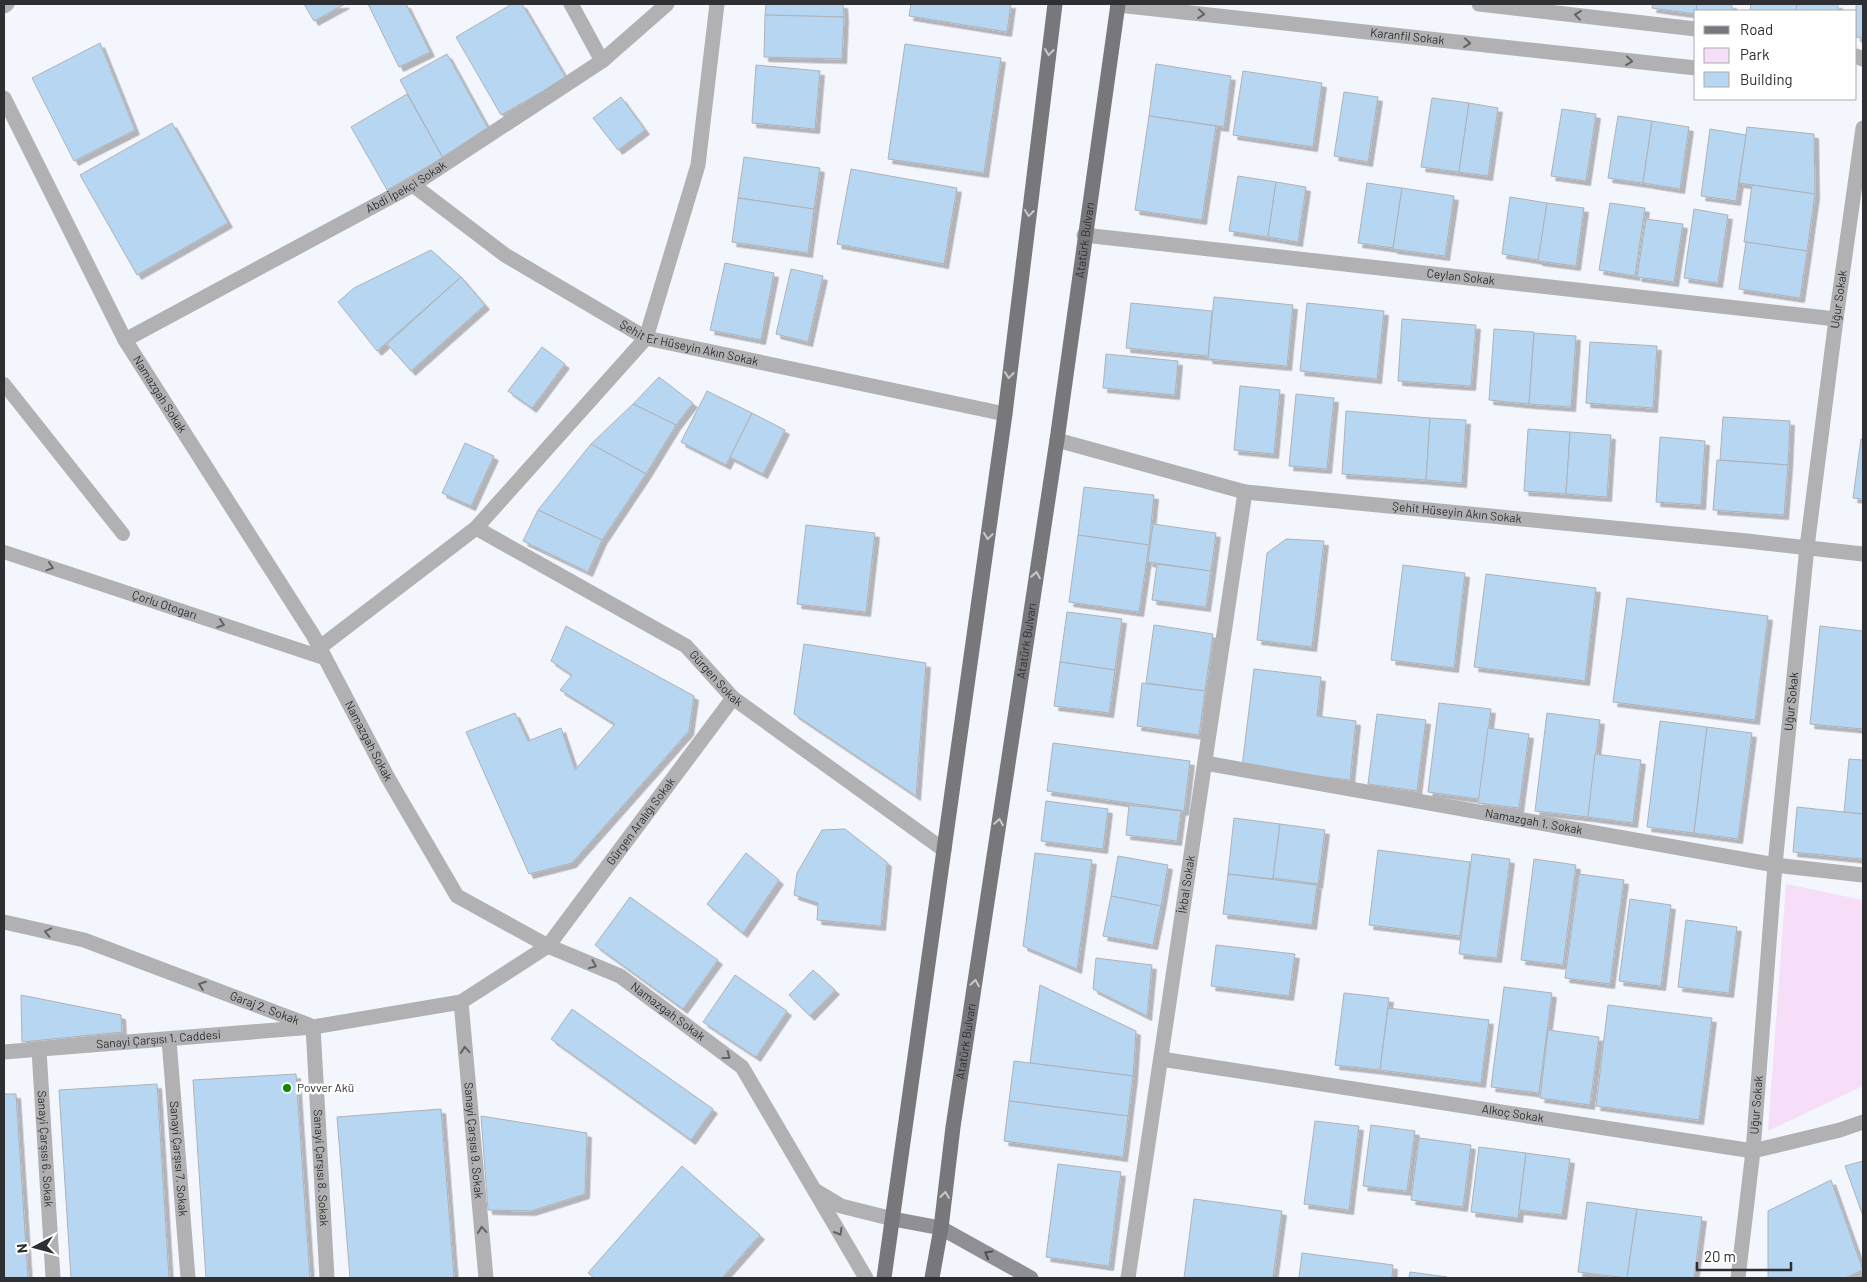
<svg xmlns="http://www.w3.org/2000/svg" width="1867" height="1282" viewBox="0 0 1867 1282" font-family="Barlow,sans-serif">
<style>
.green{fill:#f6ddf8}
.building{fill:#b7d6f1;stroke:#adb2b8;filter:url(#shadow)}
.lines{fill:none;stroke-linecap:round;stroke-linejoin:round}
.lane{stroke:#b1b1b4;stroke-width:14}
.street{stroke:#b1b1b4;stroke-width:15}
.secondary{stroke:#908f93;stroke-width:15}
.primary{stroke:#78777c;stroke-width:15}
.oneway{stroke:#626366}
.oneway2{stroke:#c9c9cb}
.oneway3{stroke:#4b4c4f}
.poi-dot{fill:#138705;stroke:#fff;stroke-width:2}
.labels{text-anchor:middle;stroke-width:5;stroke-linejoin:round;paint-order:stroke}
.street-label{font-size:12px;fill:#2e2f32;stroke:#fff}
.poi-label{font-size:12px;fill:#2e2f32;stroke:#fff;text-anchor:start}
</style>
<defs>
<filter id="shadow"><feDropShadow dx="4.5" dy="4.5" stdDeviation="0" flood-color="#0004"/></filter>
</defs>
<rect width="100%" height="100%" fill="#f4f6fd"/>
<path class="green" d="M1786 884 1863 900V1086L1768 1131Z"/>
<g class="building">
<path d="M304 4H345L314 21Z"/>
<path d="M368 4H406L430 52 399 67Z"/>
<path d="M512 4H522L566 78 501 115 456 37Z"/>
<path d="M766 4H843L844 17 765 15Z"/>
<path d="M911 4H1011L1007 32 909 16Z"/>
<path d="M1653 4H1697L1696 14 1652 8Z"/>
<path d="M1697 4H1732V11H1696Z"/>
<path d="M1751 4H1797L1796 11H1750Z"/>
<path d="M1797 4H1838V11H1796Z"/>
<path d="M1856 4H1863V38L1856 37Z"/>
<path d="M765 15 844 17 842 59 764 57Z"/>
<path d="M100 43 135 130 74 161 32 78Z"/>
<path d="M905 44 1001 58 984 173 888 159Z"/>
<path d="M447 54 490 132 443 158 400 80Z"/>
<path d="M1156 64 1231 76 1224 127 1149 116Z"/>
<path d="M756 65 820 71 815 129 752 123Z"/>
<path d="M1243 71 1322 83 1313 147 1233 135Z"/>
<path d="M1344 92 1378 97 1368 162 1334 156Z"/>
<path d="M407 94 443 158 387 190 351 127Z"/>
<path d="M621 97 645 130 618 150 593 118Z"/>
<path d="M1432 98 1469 103 1459 172 1421 167Z"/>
<path d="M1469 103 1498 108 1488 176 1459 172Z"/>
<path d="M1562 109 1596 114 1586 181 1551 176Z"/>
<path d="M1149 116 1216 126 1202 220 1135 210Z"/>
<path d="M1618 116 1652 121 1643 183 1608 178Z"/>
<path d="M1652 121 1689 127 1680 189 1643 183Z"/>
<path d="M172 123 228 223 137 275 80 175Z"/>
<path d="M1747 127 1814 134 1815 194 1739 183Z"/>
<path d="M1710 129 1746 135 1736 201 1701 196Z"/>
<path d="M744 157 820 168 814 209 738 198Z"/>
<path d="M851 169 957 188 944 264 837 244Z"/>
<path d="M1238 176 1276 182 1268 237 1229 231Z"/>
<path d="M1276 182 1306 187 1298 242 1268 237Z"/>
<path d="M1367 183 1402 188 1393 248 1358 243Z"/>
<path d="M1752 185 1815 194 1807 251 1744 242Z"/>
<path d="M1402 188 1454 196 1445 256 1393 249Z"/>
<path d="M1510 197 1547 203 1539 260 1502 254Z"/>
<path d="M738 198 814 209 808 253 732 242Z"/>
<path d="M1547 203 1584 208 1576 266 1538 261Z"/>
<path d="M1610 203 1645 208 1635 276 1599 270Z"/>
<path d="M1694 209 1728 215 1718 283 1684 278Z"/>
<path d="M1646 219 1683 224 1674 282 1637 277Z"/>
<path d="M1746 242 1807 251 1800 298 1739 289Z"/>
<path d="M431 250 461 277 377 351 338 302 354 288Z"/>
<path d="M725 263 774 273 761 340 710 330Z"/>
<path d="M791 269 823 276 808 342 776 334Z"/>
<path d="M461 277 485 305 411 371 387 344Z"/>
<path d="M1214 297 1293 305 1287 366 1208 359Z"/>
<path d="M1131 303 1212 311 1208 356 1126 348Z"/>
<path d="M1307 303 1384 311 1377 379 1300 371Z"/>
<path d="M1402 319 1476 325 1471 386 1398 381Z"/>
<path d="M1494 329 1534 332 1529 404 1489 400Z"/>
<path d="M1534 333 1576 336 1571 407 1529 404Z"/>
<path d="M1590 342 1657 346 1653 408 1586 403Z"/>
<path d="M542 347 565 364 532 408 508 391Z"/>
<path d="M1106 354 1178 361 1175 395 1103 388Z"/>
<path d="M659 377 693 403 676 425 633 404Z"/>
<path d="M1240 386 1280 390 1274 454 1234 450Z"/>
<path d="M707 391 752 413 726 465 681 442Z"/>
<path d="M1296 394 1334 398 1327 469 1289 466Z"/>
<path d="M633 404 676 425 646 474 591 444Z"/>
<path d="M1346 411 1430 418 1426 480 1342 474Z"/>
<path d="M752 413 785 430 763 474 730 457Z"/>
<path d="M1723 417 1790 421 1788 465 1720 460Z"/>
<path d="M1430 418 1466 420 1462 483 1426 480Z"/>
<path d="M1528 429 1570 432 1566 494 1524 491Z"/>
<path d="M1570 432 1611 435 1607 497 1566 494Z"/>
<path d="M1660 437 1705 441 1701 505 1656 502Z"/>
<path d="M1861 439H1863V499L1853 498Z"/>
<path d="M465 443 494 456 471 506 442 493Z"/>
<path d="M591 444 646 474 602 540 538 510Z"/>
<path d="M1717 460 1788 465 1784 515 1713 510Z"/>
<path d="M1084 487 1154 495 1149 545 1078 535Z"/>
<path d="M538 510 602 540 588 572 523 541Z"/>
<path d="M1153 524 1216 533 1211 571 1148 562Z"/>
<path d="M806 525 875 533 866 612 797 604Z"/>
<path d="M1078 535 1149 545 1139 612 1069 602Z"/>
<path d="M1286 539 1324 541 1312 647 1257 640 1267 553Z"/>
<path d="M1157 564 1211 571 1206 607 1152 600Z"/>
<path d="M1403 565 1465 573 1454 668 1391 660Z"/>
<path d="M1486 574 1596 588 1585 681 1474 667Z"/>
<path d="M1627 598 1768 616 1755 720 1613 702Z"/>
<path d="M1067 612 1122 619 1115 670 1060 662Z"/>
<path d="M1154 625 1213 634 1205 691 1146 683Z"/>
<path d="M566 626 694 696 689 731 572 863 529 874 466 732 515 713 528 741 561 728 575 770 615 724 560 690 572 675 551 661Z"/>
<path d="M1820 626 1863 631V729L1810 724Z"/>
<path d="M804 644 926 663 916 796 794 714Z"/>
<path d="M1060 662 1115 670 1109 713 1054 706Z"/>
<path d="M1254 669 1321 677 1317 716 1356 721 1350 780 1242 767Z"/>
<path d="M1142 683 1205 691 1199 735 1137 726Z"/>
<path d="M1439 703 1491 709 1479 799 1428 792Z"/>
<path d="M1547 713 1600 720 1588 817 1535 811Z"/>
<path d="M1377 714 1426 720 1417 791 1368 784Z"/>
<path d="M1660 721 1707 727 1694 833 1647 827Z"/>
<path d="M1707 727 1752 733 1738 839 1694 833Z"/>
<path d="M1488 728 1529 734 1519 808 1478 803Z"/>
<path d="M1053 743 1190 761 1184 811 1047 791Z"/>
<path d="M1595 754 1641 760 1633 823 1588 817Z"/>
<path d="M1849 759 1863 760V814L1844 812Z"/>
<path d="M1046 801 1108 809 1103 849 1041 841Z"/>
<path d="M1129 805 1181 811 1177 841 1126 835Z"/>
<path d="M1797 807 1863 814V859L1793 852Z"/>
<path d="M1234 818 1280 824 1273 879 1228 874Z"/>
<path d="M1280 824 1325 830 1318 884 1273 878Z"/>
<path d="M845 829 887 862 881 926 817 920 818 903 794 895 797 873 822 830Z"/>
<path d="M1378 850 1470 862 1460 936 1369 925Z"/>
<path d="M746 853 779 880 743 933 707 904Z"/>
<path d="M1035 853 1092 860 1077 969 1023 946Z"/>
<path d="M1472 854 1510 859 1497 958 1459 954Z"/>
<path d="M1118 856 1168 865 1161 906 1111 896Z"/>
<path d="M1534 859 1576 865 1563 965 1521 960Z"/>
<path d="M1228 874 1317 885 1312 925 1223 914Z"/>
<path d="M1579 874 1624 880 1610 984 1565 978Z"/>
<path d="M1111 896 1161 906 1153 945 1103 936Z"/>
<path d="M630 897 718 960 683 1009 595 945Z"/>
<path d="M1630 899 1671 905 1661 986 1619 981Z"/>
<path d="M1686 920 1737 927 1729 993 1678 987Z"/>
<path d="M1216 945 1295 954 1289 996 1211 986Z"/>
<path d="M1096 958 1152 965 1147 1016 1093 989Z"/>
<path d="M813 970 835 990 810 1016 789 995Z"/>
<path d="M735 975 787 1011 756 1057 703 1022Z"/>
<path d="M1040 985 1136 1031 1133 1076 1030 1063Z"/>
<path d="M1504 987 1552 993 1539 1093 1491 1087Z"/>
<path d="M1344 993 1389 998 1380 1070 1335 1065Z"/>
<path d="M21 995 121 1015 122 1032 22 1042Z"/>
<path d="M1608 1005 1712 1018 1699 1120 1596 1106Z"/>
<path d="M1388 1008 1489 1020 1481 1083 1380 1070Z"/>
<path d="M572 1009 713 1109 691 1140 551 1039Z"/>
<path d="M1548 1030 1599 1037 1590 1105 1540 1098Z"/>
<path d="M1014 1061 1133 1076 1128 1116 1009 1101Z"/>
<path d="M296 1074 310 1278H206L193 1080Z"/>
<path d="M157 1084 169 1278H71L59 1090Z"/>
<path d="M4 1094H16L28 1278H4Z"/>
<path d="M1009 1101 1128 1116 1123 1157 1004 1141Z"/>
<path d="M441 1109 454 1278H350L337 1117Z"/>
<path d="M481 1116 587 1133 585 1194 531 1211 488 1210Z"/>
<path d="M1315 1121 1359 1126 1349 1210 1304 1204Z"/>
<path d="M1371 1125 1415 1131 1407 1191 1363 1186Z"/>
<path d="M1419 1138 1471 1145 1463 1207 1411 1200Z"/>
<path d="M1479 1147 1526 1153 1518 1218 1471 1212Z"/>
<path d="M1526 1153 1570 1159 1562 1215 1519 1210Z"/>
<path d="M1863 1161V1216L1845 1166Z"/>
<path d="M1058 1164 1121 1172 1109 1266 1046 1257Z"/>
<path d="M682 1166 760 1235 722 1278H594L588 1273Z"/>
<path d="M1831 1180 1863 1270 1845 1278H1768V1211Z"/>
<path d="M1194 1199 1282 1211 1273 1278H1184Z"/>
<path d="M1587 1202 1637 1209 1627 1278 1578 1272Z"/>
<path d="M1637 1209 1702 1217 1694 1278H1627Z"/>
<path d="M1302 1253 1393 1265 1392 1278H1299Z"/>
<path d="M1410 1272 1447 1277V1278H1409Z"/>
</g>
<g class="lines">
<g class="lane">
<path d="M4 384 123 534"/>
<path id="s1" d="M4 552 324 658"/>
</g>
<g class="street">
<path d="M571 4 602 61"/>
<path d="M1479 4 1696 29"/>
<path id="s2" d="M1118 5 1696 68"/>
<path d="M4 6 7 4"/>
<path d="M1856 56 1863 59"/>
<path id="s3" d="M4 98 125 340 313 635 388 778 457 896 548 946 620 976 742 1067 866 1278"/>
<path id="s4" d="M413 185 505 255 646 338 1005 414"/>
<path id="s5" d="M1084 235 1836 319"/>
<path id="s6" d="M125 340 413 185 602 61 667 4"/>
<path id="s7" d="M1057 440 1245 492 1747 541 1863 554"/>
<path id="s8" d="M476 528 686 646 733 698 944 850"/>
<path d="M319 648 476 528 646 338 698 165 717 4"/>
<path id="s9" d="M1205 763 1775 865 1863 875"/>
<path id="s10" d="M4 922 84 940 309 1025"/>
<path id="s11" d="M461 1002 486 1278"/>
<path id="s12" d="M313 1027 327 1278"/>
<path id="s13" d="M169 1040 188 1278"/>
<path id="s14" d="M39 1050 53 1278"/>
<path id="s15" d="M4 1052 313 1027 461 1002 548 946 733 698"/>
<path id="s16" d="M1161 1059 1753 1151 1840 1130 1863 1122"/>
<path d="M816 1191 841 1206 893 1219"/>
<path id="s17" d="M1128 1278 1245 492"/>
<path id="s18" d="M1738 1278 1753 1151 1775 865 1807 547 1836 319 1863 128"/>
</g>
<path class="secondary" d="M893 1219 941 1228 1031 1278"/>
<g class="primary">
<path d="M884 1278 1005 414 1055 4"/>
<path id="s19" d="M932 1278 941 1228 953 1127 1057 440 1118 4"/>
</g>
</g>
<defs><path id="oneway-chevron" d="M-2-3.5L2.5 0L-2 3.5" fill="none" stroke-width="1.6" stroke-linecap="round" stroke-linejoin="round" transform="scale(1.25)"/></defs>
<g class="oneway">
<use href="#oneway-chevron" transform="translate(1201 14) rotate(6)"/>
<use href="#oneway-chevron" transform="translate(1578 15) rotate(-173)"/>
<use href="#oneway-chevron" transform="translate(1467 43) rotate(6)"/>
<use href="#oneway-chevron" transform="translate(1629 61) rotate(6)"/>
<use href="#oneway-chevron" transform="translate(50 567) rotate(18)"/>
<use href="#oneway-chevron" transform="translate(221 624) rotate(18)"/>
<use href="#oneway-chevron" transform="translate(48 932) rotate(-167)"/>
<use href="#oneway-chevron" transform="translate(593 965) rotate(22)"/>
<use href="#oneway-chevron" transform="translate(202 985) rotate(-159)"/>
<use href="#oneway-chevron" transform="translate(465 1050) rotate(-95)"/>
<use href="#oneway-chevron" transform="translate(727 1056) rotate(37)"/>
<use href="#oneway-chevron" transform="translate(482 1230) rotate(-95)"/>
<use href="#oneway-chevron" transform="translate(839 1232) rotate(60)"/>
</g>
<g class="oneway2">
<use href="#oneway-chevron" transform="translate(1049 52) rotate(97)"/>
<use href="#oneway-chevron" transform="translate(1029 213) rotate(97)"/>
<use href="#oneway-chevron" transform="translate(1009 375) rotate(97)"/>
<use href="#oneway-chevron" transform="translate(988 536) rotate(98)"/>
<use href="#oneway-chevron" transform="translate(1036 575) rotate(-81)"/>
<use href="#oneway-chevron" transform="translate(999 822) rotate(-81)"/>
<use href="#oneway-chevron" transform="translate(975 983) rotate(-81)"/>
<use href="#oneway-chevron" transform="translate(945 1195) rotate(-83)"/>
</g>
<use class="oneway3" href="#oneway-chevron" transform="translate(988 1254) rotate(-151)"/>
<circle class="poi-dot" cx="287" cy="1088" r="5"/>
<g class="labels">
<g class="street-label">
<text dy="4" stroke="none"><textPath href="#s2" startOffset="291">Karanfil Sokak</textPath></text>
<text dy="4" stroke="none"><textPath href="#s6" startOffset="320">Abdi İpekçi Sokak</textPath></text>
<text dy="4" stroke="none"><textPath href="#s19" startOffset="1049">Atatürk Bulvarı</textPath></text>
<text dy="4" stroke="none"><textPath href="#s5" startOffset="379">Ceylan Sokak</textPath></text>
<text dy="4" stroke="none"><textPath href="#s18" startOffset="984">Uğur Sokak</textPath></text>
<text dy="4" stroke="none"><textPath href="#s4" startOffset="322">Şehit Er Hüseyin Akın Sokak</textPath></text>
<text dy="4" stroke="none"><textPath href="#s3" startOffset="335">Namazgah Sokak</textPath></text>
<text dy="4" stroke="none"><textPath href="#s7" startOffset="408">Şehit Hüseyin Akın Sokak</textPath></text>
<text dy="4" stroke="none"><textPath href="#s1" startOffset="169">Çorlu Otogarı</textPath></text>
<text dy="4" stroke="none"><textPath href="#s19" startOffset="644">Atatürk Bulvarı</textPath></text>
<text dy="4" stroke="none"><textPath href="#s8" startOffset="285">Gürgen Sokak</textPath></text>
<text dy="4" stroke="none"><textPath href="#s18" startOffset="579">Uğur Sokak</textPath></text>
<text dy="4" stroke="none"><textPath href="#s3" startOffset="740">Namazgah Sokak</textPath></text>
<text dy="4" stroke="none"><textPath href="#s9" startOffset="334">Namazgah 1. Sokak</textPath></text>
<text dy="4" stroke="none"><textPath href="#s15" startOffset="719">Gürgen Aralığı Sokak</textPath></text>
<text dy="4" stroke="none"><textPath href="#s17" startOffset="398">İkbal Sokak</textPath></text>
<text dy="4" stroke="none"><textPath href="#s10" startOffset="275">Garaj 2. Sokak</textPath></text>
<text dy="4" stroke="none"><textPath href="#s3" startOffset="1160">Namazgah Sokak</textPath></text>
<text dy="4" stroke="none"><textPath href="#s15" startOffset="155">Sanayi Çarşısı 1. Caddesi</textPath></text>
<text dy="4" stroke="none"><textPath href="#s19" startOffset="239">Atatürk Bulvarı</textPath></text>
<text dy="4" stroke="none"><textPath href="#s18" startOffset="174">Uğur Sokak</textPath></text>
<text dy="4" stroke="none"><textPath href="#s16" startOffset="356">Alkoç Sokak</textPath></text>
<text dy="4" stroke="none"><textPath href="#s11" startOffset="139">Sanayi Çarşısı 9. Sokak</textPath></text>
<text dy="4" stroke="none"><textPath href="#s14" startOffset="99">Sanayi Çarşısı 6. Sokak</textPath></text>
<text dy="4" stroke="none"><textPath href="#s13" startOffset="119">Sanayi Çarşısı 7. Sokak</textPath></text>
<text dy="4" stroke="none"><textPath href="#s12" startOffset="141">Sanayi Çarşısı 8. Sokak</textPath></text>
</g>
<g class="poi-label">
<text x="297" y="1092">Povver Akü</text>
</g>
</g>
<rect width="1867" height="1282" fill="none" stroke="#2e2f32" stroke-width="10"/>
<rect x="1694" y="10" width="162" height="90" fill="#ffffff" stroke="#abacad"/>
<rect x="1704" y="26" width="25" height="8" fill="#78777c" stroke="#abacad"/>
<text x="1740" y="35" font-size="15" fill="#2e2f32">Road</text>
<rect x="1704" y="48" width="25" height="15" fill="#f6ddf8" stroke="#abacad"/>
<text x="1740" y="60" font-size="15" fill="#2e2f32">Park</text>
<rect x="1704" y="72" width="25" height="15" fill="#b7d6f1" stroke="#abacad"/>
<text x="1740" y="85" font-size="15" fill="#2e2f32">Building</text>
<g transform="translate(35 1247) rotate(264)" stroke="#ffffff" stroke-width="4" paint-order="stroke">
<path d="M0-4L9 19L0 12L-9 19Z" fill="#2e2f32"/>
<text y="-8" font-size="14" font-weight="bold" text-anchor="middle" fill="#2e2f32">N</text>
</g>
<path d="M1697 1262v8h94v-8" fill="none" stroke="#2e2f32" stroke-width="2.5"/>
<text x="1704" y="1262" font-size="15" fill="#2e2f32" stroke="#ffffff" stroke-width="4" paint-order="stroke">20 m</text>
</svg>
